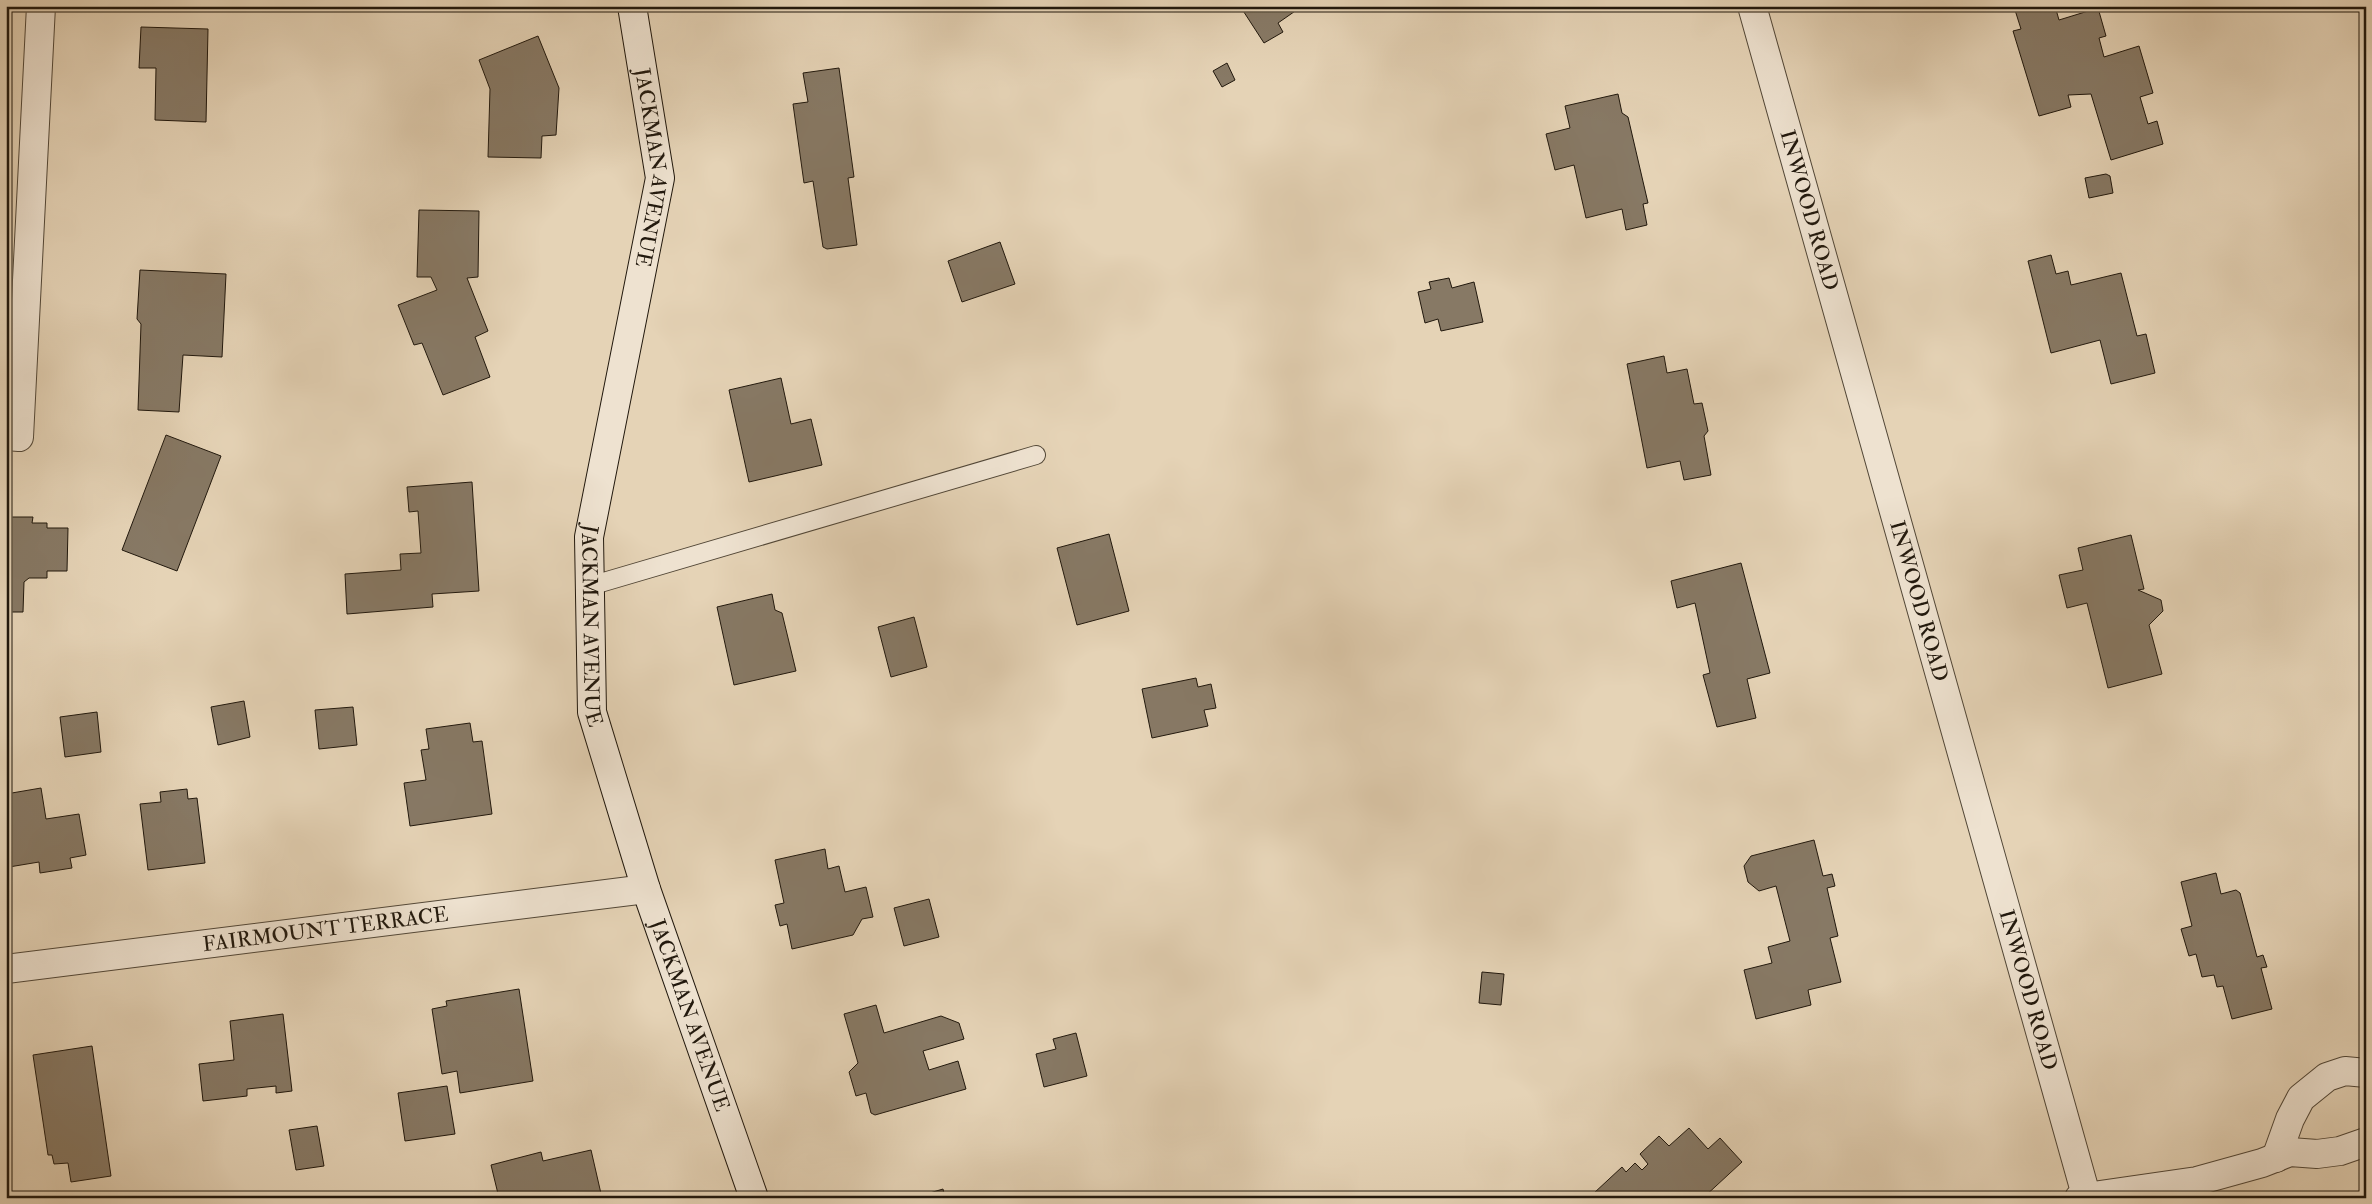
<svg xmlns="http://www.w3.org/2000/svg" width="2372" height="1204" viewBox="0 0 2372 1204" font-family="'IM FELL Double Pica',serif">
<style>
.building{fill:#877965;stroke:#21180d}
.lines{fill:none;stroke-linecap:round;stroke-linejoin:round}
.lane-casing{stroke:#524737;stroke-width:20}
.street-casing{stroke:#524737;stroke-width:30}
.secondary-casing{stroke:#21180d;stroke-width:30}
.lane{stroke:#eee2d0;stroke-width:18}
.street{stroke:#eee2d0;stroke-width:28}
.secondary{stroke:#eee2d0;stroke-width:28}
.labels{text-anchor:middle;stroke-width:4;stroke-linejoin:round;paint-order:stroke}
.street-label{font-size:21px;fill:#21180d;stroke:#eee2d0}
</style>
<rect width="100%" height="100%" fill="#e5d3b6"/>
<filter id="stains"><feTurbulence type="fractalNoise" baseFrequency=".004" numOctaves="4"/><feColorMatrix values="0 0 0 0 .2 0 0 0 0 .09 0 0 0 0 .02 0 0 0 .5 -.17"/></filter>
<radialGradient id="worn" r=".72"><stop offset=".6" stop-color="#630" stop-opacity="0"/><stop offset="1" stop-color="#630" stop-opacity=".3"/></radialGradient>
<g class="building">
<path d="M1240 6H1301V7L1278 23 1283 32 1264 43Z"/>
<path d="M2027 6H2055L2059 20 2098 8 2106 36 2099 38 2104 57 2139 46 2153 93 2140 97 2148 124 2157 121 2163 144 2111 160 2091 94 2068 95 2071 107 2039 116 2013 31 2021 29 2015 10Z"/>
<path d="M141 27 208 29 206 122 155 120 156 68H139Z"/>
<path d="M538 36 559 88 556 135 542 136 541 158 488 157 490 89 479 60Z"/>
<path d="M1227 63 1235 80 1222 87 1213 71Z"/>
<path d="M839 68 854 177 848 178 857 245 827 249 823 247 813 181 804 183 793 104 808 102 803 73Z"/>
<path d="M1618 94 1622 113 1628 117 1648 203 1643 204 1647 225 1626 230 1622 209 1586 218 1574 165 1555 170 1546 134 1570 128 1565 106Z"/>
<path d="M2106 174 2110 176 2113 193 2089 198 2085 178Z"/>
<path d="M419 210 479 211 478 277 467 278 488 331 475 337 490 377 443 395 422 343 414 345 398 305 437 290 431 277H417Z"/>
<path d="M1000 242 1015 284 962 302 948 261Z"/>
<path d="M2051 255 2056 274 2068 271 2071 285 2121 273 2137 336 2146 334 2155 373 2111 384 2100 340 2051 353 2028 261Z"/>
<path d="M140 270 226 274 222 357 183 355 179 412 138 410 141 324 137 319Z"/>
<path d="M1449 278 1452 288 1474 282 1483 322 1441 331 1438 319 1425 323 1418 292 1431 289 1429 282Z"/>
<path d="M1664 356 1667 373 1687 369 1694 404 1702 403 1708 431 1704 436 1711 475 1684 480 1680 461 1647 468 1627 364Z"/>
<path d="M781 378 791 424 811 419 822 465 749 482 729 390Z"/>
<path d="M166 435 221 456 177 571 122 550Z"/>
<path d="M472 482 479 591 432 594 433 607 347 614 345 574 401 570 400 554 421 553 418 511 409 512 407 487Z"/>
<path d="M6 517H33L32 523H47V528H68L67 571H47V578H29L24 582 23 612H6Z"/>
<path d="M1109 534 1129 611 1077 625 1057 548Z"/>
<path d="M2131 535 2144 589 2138 590 2161 600 2163 611 2149 625 2162 674 2108 688 2087 603 2067 608 2059 575 2083 570 2078 548Z"/>
<path d="M1741 563 1770 673 1747 679 1756 718 1717 727 1703 675 1710 673 1695 603 1677 608 1671 581Z"/>
<path d="M772 594 775 610 782 613 796 671 734 685 717 607Z"/>
<path d="M914 617 927 667 891 677 878 627Z"/>
<path d="M1196 678 1198 687 1211 684 1216 708 1204 710 1208 726 1152 738 1142 689Z"/>
<path d="M244 701 250 737 218 745 211 707Z"/>
<path d="M353 707 357 745 319 749 315 710Z"/>
<path d="M97 712 101 752 65 757 60 717Z"/>
<path d="M470 723 473 742 482 741 492 814 410 826 404 783 426 780 421 750 429 749 426 729Z"/>
<path d="M41 788 46 819 79 814 86 855 70 858 72 868 40 873 39 862 9 867 6 849V826H9L6 794Z"/>
<path d="M187 789 188 799 197 798 205 863 148 870 140 804 161 802 160 792Z"/>
<path d="M1814 840 1823 876 1832 874 1835 886 1827 888 1838 936 1830 938 1841 982 1808 990 1811 1005 1756 1019 1744 970 1772 963 1768 947 1790 941 1776 886 1759 891 1748 882 1744 866 1751 856Z"/>
<path d="M825 849 828 869 839 866 845 892 866 887 873 917 862 919 853 935 792 949 787 924 780 926 775 905 784 903 775 860Z"/>
<path d="M2216 873 2221 894 2236 890 2240 893 2257 957 2263 955 2267 967 2261 968 2272 1009 2232 1019 2223 986 2217 987 2214 975 2202 977 2196 954 2189 956 2181 929 2192 926 2181 882Z"/>
<path d="M929 899 939 937 904 946 894 908Z"/>
<path d="M1482 972 1504 974 1501 1005 1479 1003Z"/>
<path d="M519 989 533 1081 460 1093 457 1071 442 1074 432 1009 447 1006 446 1001Z"/>
<path d="M876 1005 884 1033 941 1016 959 1023 964 1039 923 1051 929 1070 958 1061 966 1089 875 1115 871 1113 866 1093 856 1096 849 1072 858 1063 844 1014Z"/>
<path d="M283 1014 292 1091 276 1093V1086L247 1089V1096L203 1101 199 1064 234 1060 230 1021Z"/>
<path d="M1076 1033 1087 1076 1044 1087 1036 1054 1056 1049 1053 1039Z"/>
<path d="M92 1046 111 1176 71 1182 68 1163 54 1164 52 1155H48L33 1055Z"/>
<path d="M447 1086 455 1134 405 1141 398 1093Z"/>
<path d="M317 1126 324 1166 296 1170 289 1130Z"/>
<path d="M1689 1128 1708 1149 1720 1138 1742 1162 1703 1198H1599L1594 1193 1622 1167 1626 1172 1635 1163 1642 1170 1648 1164 1640 1154 1659 1136 1669 1146Z"/>
<path d="M591 1150 602 1198H499L491 1165 541 1152 543 1161Z"/>
<path d="M943 1189 945 1198H913Z"/>
</g>
<g class="lines">
<defs>
<path id="lane" d="M590 586 1036 455"/>
<g id="street">
<path id="s1" d="M1752 6 2086 1195"/>
<path d="M6 436 19 437 41 6"/>
<path id="s2" d="M6 969 646 889"/>
<path d="M2276 1158 2290 1119 2301 1098 2327 1077 2345 1071 2366 1073"/>
<path d="M2079 1198 2197 1181 2262 1163 2290 1152 2317 1154 2340 1151 2366 1142"/>
</g>
<g id="secondary">
<path id="s3" d="M632 6 660 178 589 537 592 712 646 889 754 1198"/>
</g>
</defs>
<use href="#lane" class="lane-casing"/>
<use href="#street" class="street-casing"/>
<use href="#secondary" class="secondary-casing"/>
<use href="#lane" class="lane"/>
<use href="#street" class="street"/>
<use href="#secondary" class="secondary"/>
</g>
<g class="labels">
<g class="street-label">
<text dy="7" stroke="none"><textPath href="#s3" startOffset="164">JACKMAN AVENUE</textPath></text>
<text dy="7" stroke="none"><textPath href="#s1" startOffset="212">INWOOD ROAD</textPath></text>
<text dy="7" stroke="none"><textPath href="#s1" startOffset="618">INWOOD ROAD</textPath></text>
<text dy="7" stroke="none"><textPath href="#s3" startOffset="629">JACKMAN AVENUE</textPath></text>
<text dy="7" stroke="none"><textPath href="#s2" startOffset="322">FAIRMOUNT TERRACE</textPath></text>
<text dy="7" stroke="none"><textPath href="#s1" startOffset="1022">INWOOD ROAD</textPath></text>
<text dy="7" stroke="none"><textPath href="#s3" startOffset="1034">JACKMAN AVENUE</textPath></text>
</g>
</g>
<rect width="2372" height="1204" fill="none" stroke="#e5d3b6" stroke-width="25"/>
<rect x="8" y="8" width="2357" height="1189" fill="none" stroke="#21180d" stroke-width="2.5"/>
<rect x="12" y="12" width="2347" height="1179" fill="none" stroke="#21180d"/>
<rect width="100%" height="100%" filter="url(#stains)"/>
<rect width="100%" height="100%" fill="url(#worn)"/>
</svg>
